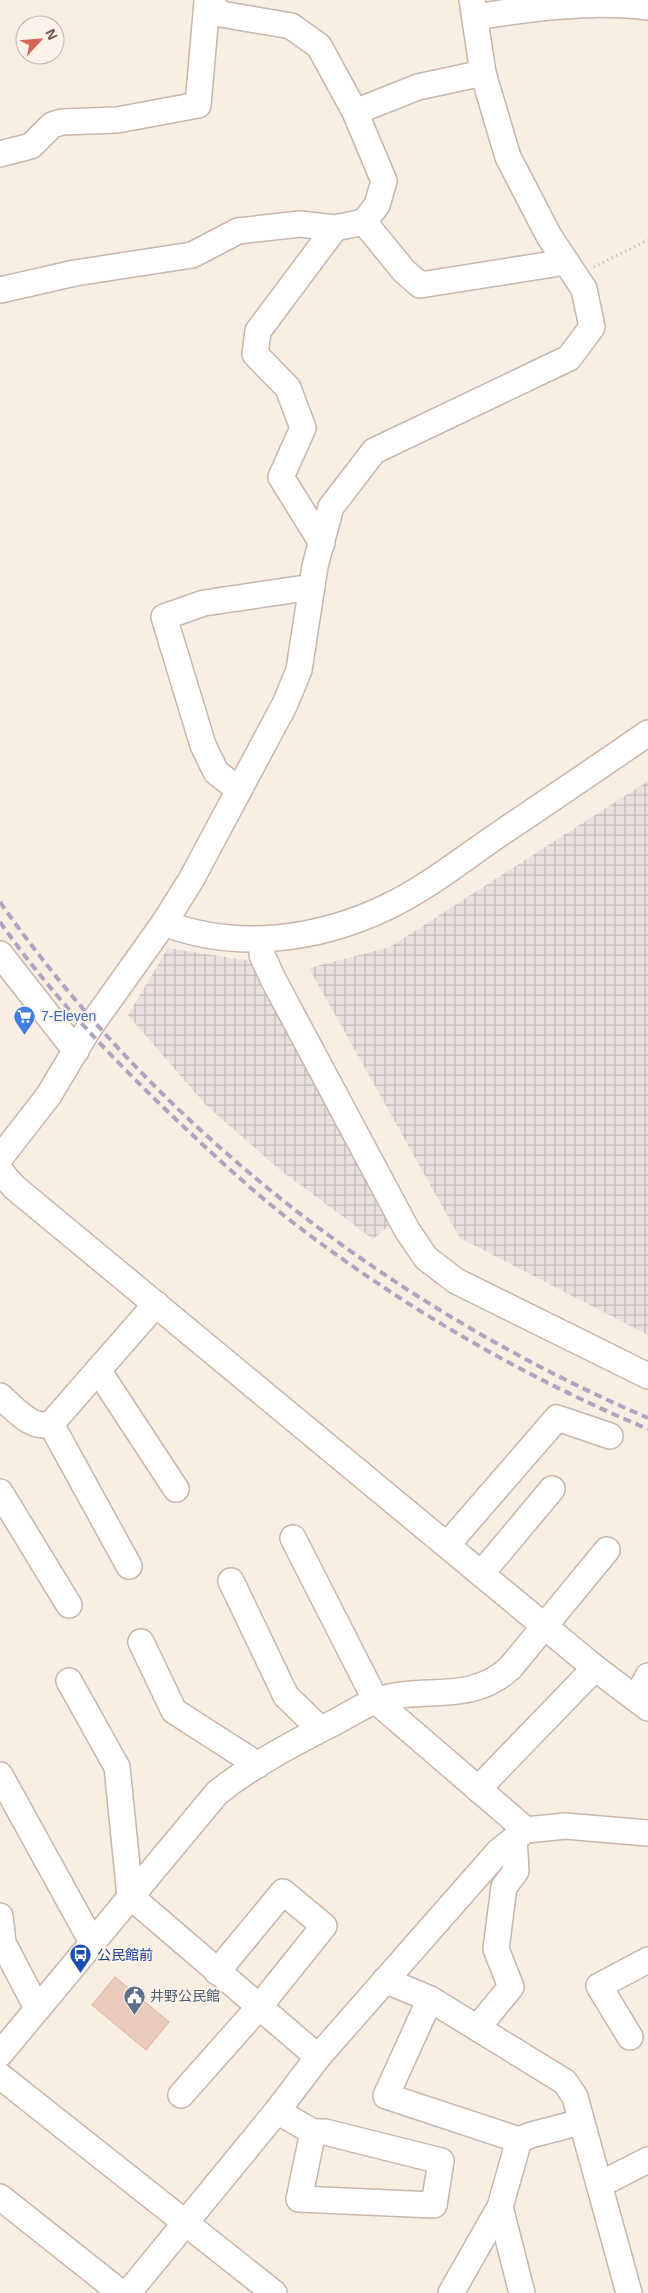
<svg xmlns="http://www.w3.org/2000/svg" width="648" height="2293" viewBox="0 0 648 2293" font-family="Arial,'Noto Sans JP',sans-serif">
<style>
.industrial{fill:url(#industrial-grid)}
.building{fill:#ebcbbd;stroke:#dcb1a0}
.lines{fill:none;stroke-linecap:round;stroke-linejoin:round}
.minor-casing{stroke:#c8b5ab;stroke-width:28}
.path{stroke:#cfafa1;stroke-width:3;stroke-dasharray:1 4;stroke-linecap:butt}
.minor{stroke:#fff;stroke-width:25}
.rail{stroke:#b0a3c0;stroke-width:4;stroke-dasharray:8 5;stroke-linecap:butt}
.labels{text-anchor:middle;stroke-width:4;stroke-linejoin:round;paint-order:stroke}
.shop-label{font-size:14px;fill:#366cbe;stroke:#fcf2e8;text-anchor:start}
.transit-label{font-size:14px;fill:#164399;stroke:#fcf2e8;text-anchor:start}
.service-label{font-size:14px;fill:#4e5e75;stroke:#fcf2e8;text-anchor:start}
</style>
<defs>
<pattern id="industrial-grid" width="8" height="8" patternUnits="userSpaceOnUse" patternTransform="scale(1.25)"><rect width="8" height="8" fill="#e8e1dd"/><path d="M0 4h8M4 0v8" fill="none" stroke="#c0b9b5"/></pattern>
</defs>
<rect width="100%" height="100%" fill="#f9eee2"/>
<g class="industrial">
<path d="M648 781V1335L460 1238 309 968 390 947Z"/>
<path d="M168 948 251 961 392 1223 373 1239 280 1170 205 1104 128 1015Z"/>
</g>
<path class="building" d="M115 1977 169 2022 146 2050 92 2005Z"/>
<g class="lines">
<defs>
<g id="minor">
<path d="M207 0 221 14 291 26 319 46 355 112"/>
<path d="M476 17C531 8 593 0 648 7"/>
<path d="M0 154 31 146 52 125 62 122 117 120 198 105 207 2"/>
<path d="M364 222 404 271 420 285 566 262"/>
<path d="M0 290 75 273 192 255 238 231 300 224 335 228 364 222 377 205 384 181 355 112 418 87 483 73"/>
<path d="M322 543 281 477 303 428 288 388 255 354 258 331 335 228"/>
<path d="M239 790 216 772 203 745 164 617 204 603 312 587"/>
<path d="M164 923C237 951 318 940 387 907 427 888 464 858 501 833 550 800 599 767 648 733"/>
<path d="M262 940V955L273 979 407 1230 426 1258 456 1281 648 1376"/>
<path d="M0 954 76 1051"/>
<path d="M0 1158 49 1095 87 1031 164 923 191 880 285 704 299 670 315 566 331 507 374 451 569 358 592 327 584 289 549 236 508 157 483 73 472 0"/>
<path d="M0 1171 14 1187 595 1668 648 1708"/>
<path d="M98 1370 176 1489"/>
<path d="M0 1396C14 1408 31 1430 51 1424L156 1304"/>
<path d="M51 1424 129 1566"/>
<path d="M0 1492 69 1605"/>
<path d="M293 1538 376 1701 526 1830"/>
<path d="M447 1545 557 1418 610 1436"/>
<path d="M481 1574 552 1489"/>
<path d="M231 1581 286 1696 320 1729"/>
<path d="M141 1642 174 1711 258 1765"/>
<path d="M69 1681 117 1767 130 1896 318 2057"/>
<path d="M637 1697 648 1676"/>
<path d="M0 1775 92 1942"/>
<path d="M478 1789 595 1668"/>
<path d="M0 1916 3 1943 37 2008"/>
<path d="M385 1980 430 1999 565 2082 575 2097 629 2293"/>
<path d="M430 1999 386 2096 519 2140"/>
<path d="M478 2027 511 1987 496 1949 504 1887 516 1871 514 1839"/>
<path d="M630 2037 599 1986 648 1960"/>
<path d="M0 2054 217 1793C253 1764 296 1742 337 1721 350 1714 364 1705 378 1700 425 1685 470 1705 510 1668L607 1550"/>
<path d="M0 2076 274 2293"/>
<path d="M181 2095 259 2007 324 1926 283 1892 217 1972"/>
<path d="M277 2111 313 2132H325L441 2161 434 2205 299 2199 313 2132"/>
<path d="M599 2185 648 2160"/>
<path d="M0 2197 121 2293"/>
<path d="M500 2207 522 2293"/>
<path d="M128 2293 277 2111 318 2057 499 1851 526 1830 565 1826 648 1833"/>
<path d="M451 2293 500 2207 519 2140 531 2135 581 2122"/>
</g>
</defs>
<use href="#minor" class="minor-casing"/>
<path class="path" d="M594 267 648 240"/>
<use href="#minor" class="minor"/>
<g class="rail">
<path d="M0 902C160 1131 393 1308 648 1418"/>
<path d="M0 922C47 989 104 1050 163 1107 204 1146 246 1186 291 1221 400 1305 521 1376 648 1429"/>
</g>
</g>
<defs>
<symbol id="supermarket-pin" viewBox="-11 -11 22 30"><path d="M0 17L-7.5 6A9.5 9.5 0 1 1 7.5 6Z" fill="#3f7fe0" stroke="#fcf2e8"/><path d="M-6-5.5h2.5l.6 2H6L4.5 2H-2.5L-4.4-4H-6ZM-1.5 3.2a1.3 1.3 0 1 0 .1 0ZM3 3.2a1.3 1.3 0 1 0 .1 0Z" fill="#fff"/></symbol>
<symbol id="bus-pin" viewBox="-11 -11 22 30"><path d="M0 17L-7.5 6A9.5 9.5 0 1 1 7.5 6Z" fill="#1a4fb4" stroke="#fcf2e8"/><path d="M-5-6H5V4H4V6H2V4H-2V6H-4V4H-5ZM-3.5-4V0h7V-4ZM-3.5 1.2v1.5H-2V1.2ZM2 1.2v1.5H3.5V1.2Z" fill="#fff"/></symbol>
<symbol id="civic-pin" viewBox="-11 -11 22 30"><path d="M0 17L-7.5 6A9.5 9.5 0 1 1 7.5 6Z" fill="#5c6f8a" stroke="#fcf2e8"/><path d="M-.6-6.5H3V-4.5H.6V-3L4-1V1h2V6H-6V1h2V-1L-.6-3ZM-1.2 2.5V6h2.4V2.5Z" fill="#fff"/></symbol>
</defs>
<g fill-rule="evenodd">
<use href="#supermarket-pin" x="12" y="1004" width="25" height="34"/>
<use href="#bus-pin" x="68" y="1942" width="25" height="34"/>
<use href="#civic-pin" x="122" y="1984" width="25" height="34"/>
</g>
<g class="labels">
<g class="shop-label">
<text x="41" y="1021">7-Eleven</text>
</g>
<g class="transit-label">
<text x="97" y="1960">公民館前</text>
</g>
<g class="service-label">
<text x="150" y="2001">井野公民館</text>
</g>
</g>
<g transform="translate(40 40) rotate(64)"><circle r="24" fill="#fcf2e8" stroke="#c3b3aa"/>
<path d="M0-4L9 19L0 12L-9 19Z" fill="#d66655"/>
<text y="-8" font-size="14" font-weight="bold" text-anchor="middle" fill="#6d554c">N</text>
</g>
</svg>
